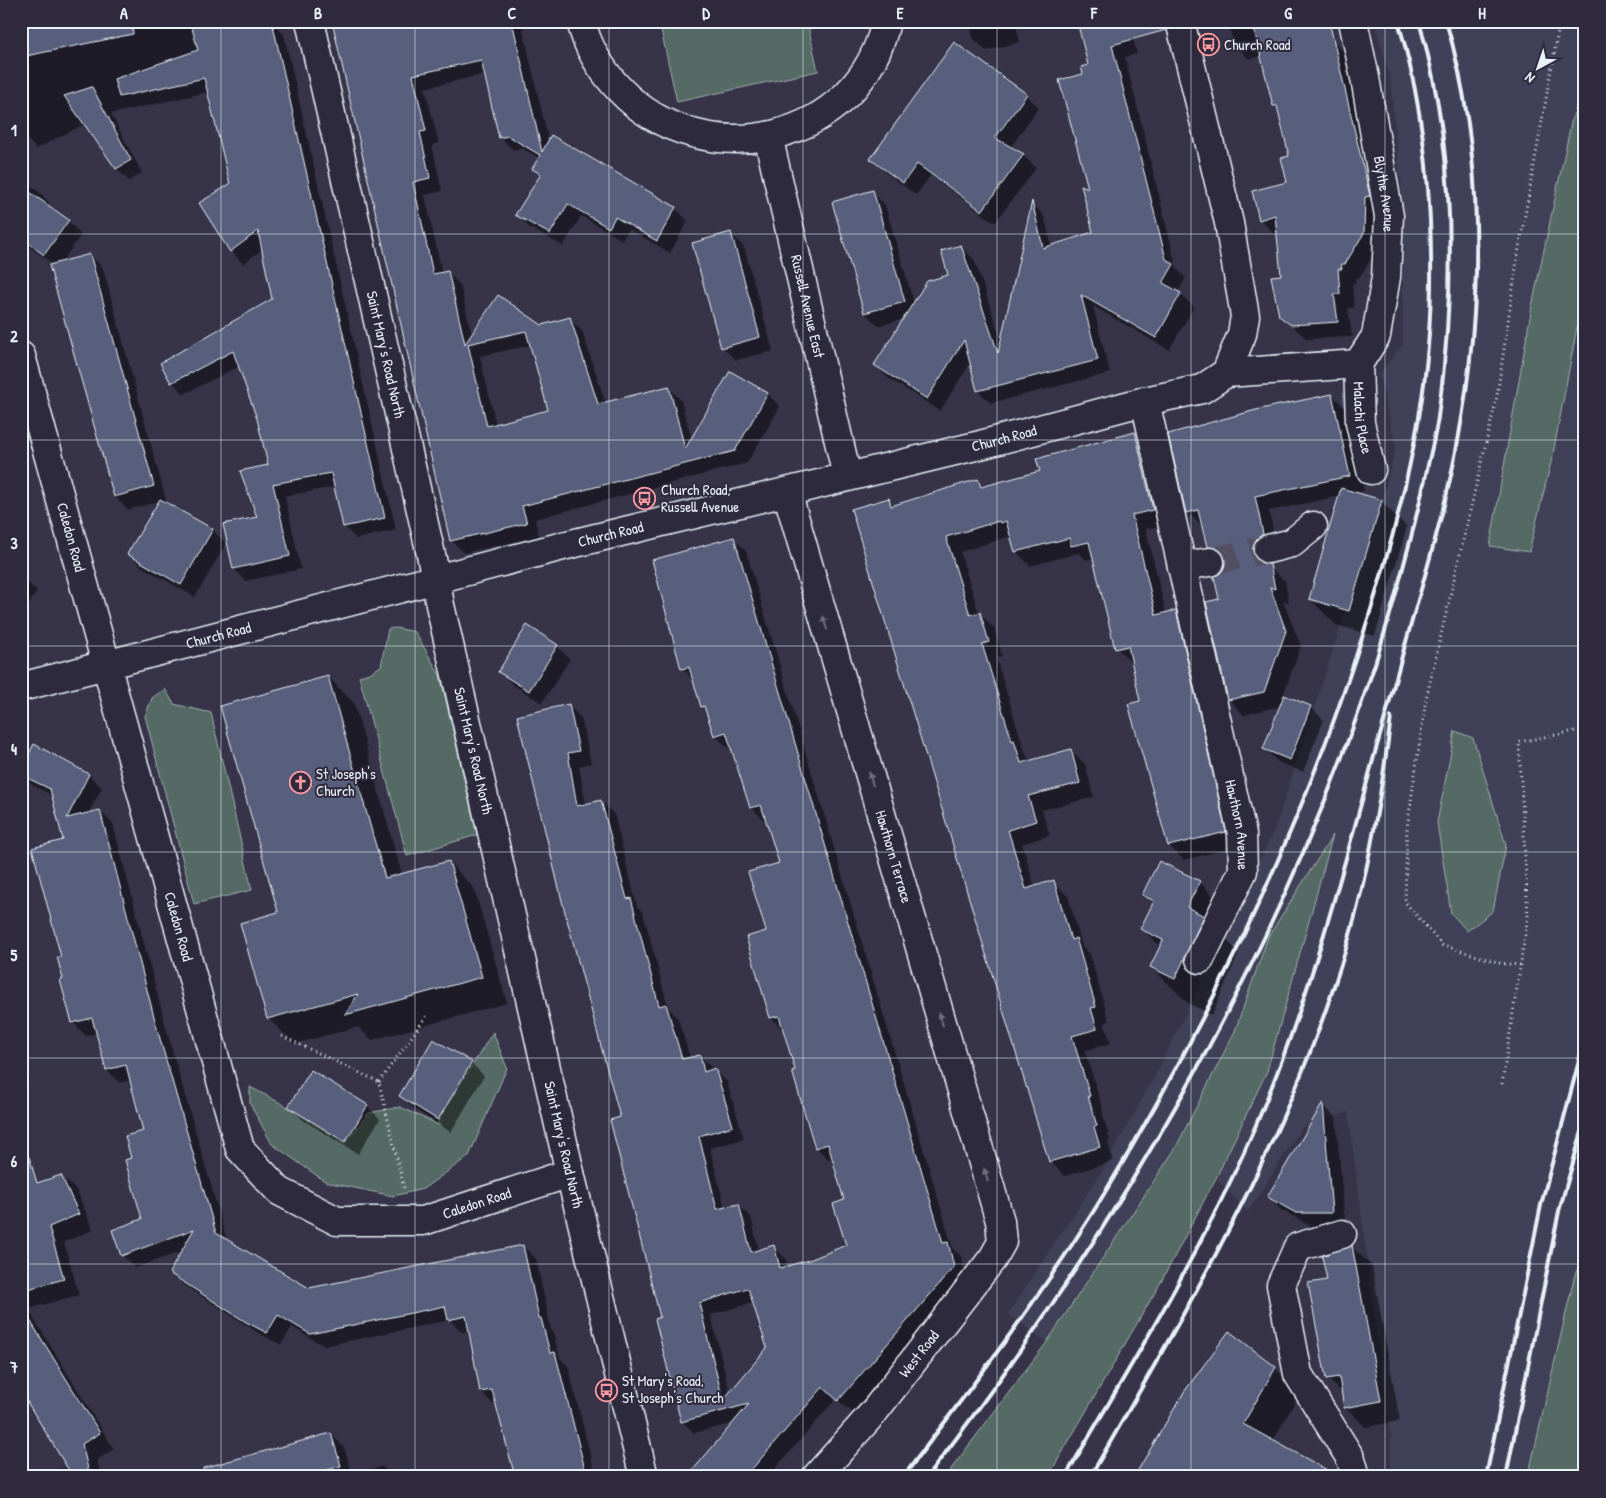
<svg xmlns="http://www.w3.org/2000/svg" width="1606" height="1498" viewBox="0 0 1606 1498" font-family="'Patrick Hand',sans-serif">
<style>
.built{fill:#414158}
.green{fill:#566b65;stroke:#9faeae}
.shadow{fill:#0007;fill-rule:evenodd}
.building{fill:#595e7b;stroke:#e8f1f8;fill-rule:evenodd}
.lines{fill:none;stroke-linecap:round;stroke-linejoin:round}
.minor-tunnel{stroke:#525063;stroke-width:28;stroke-dasharray:28 14;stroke-linecap:butt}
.minor-casing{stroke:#e8f1f8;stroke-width:31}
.path{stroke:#e8f1f8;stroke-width:3;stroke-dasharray:1 4;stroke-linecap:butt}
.minor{stroke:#2f2a3d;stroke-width:28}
.rail{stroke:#e8f1f8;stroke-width:4}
.oneway{fill:#70707e}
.grid{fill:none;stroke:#e8f1f8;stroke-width:1;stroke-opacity:0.55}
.labels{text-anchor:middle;stroke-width:4;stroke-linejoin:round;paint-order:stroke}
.poi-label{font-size:15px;fill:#e8f1f8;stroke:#2f2a3d;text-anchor:start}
.street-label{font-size:15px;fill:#e8f1f8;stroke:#2f2a3d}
.neatline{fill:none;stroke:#e8f1f8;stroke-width:2}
.grid-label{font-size:16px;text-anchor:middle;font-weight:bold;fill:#e8f1f8}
</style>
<rect width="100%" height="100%" fill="#373449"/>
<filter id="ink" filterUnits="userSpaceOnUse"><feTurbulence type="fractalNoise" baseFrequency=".02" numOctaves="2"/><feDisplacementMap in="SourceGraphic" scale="10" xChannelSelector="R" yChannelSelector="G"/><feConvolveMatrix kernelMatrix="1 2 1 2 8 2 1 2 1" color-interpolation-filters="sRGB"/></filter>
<g filter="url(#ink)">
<path class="built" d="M1374 21H1585V1459L1579 1477H1391V1438L1348 1112 1302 1127 1248 1212 1216 1178 1267 1071 1332 837 1268 937 1235 1031 1175 1149 1047 1342 1008 1314 1106 1165 1159 1068 1275 828 1382 500 1396 447 1379 374 1403 345V205L1390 77Z"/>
<g class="green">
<path d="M659 21H807L818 71 677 102Z"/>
<path d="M1585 83V285L1553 454 1529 552 1490 546 1532 306 1572 119Z"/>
<path d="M396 628 415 632 440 675 477 835 407 856 359 676 370 673 381 666 388 629Z"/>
<path d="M165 689 174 704 211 713 252 890 194 904 145 716 152 698Z"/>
<path d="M1455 731 1473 738 1506 845 1493 911 1467 931 1451 913 1437 823Z"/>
<path d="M1333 835 1267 1071 1216 1178 1161 1282 1048 1477H945L1047 1342 1175 1149 1235 1031 1268 937Z"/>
<path d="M493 1032 507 1068 469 1156 423 1189 393 1196 326 1182 272 1144 250 1104V1087L288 1107 345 1142 369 1113 400 1107 439 1125 438 1120Z"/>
<path d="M1585 1247V1459L1579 1477H1528L1574 1278Z"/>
</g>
<g class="shadow">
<path d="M21 21 271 22 284 34 396 530 356 539 344 526 335 487 285 496 301 569 246 581 234 569 258 518 269 466 258 419 240 366 184 394 172 382 274 300 263 249 243 264 231 251V185L208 92 111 114 142 173 129 181 117 169 85 124 36 149 21 133Z"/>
<path d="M334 21H521L549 143 552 137 675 208 688 221 670 253 629 229 622 240 581 216 563 246 530 228 517 215 541 176 534 169 540 159 522 148 513 150 500 137 486 74 425 88 439 143 432 145 442 191 425 195 442 273 447 272 460 285 472 335 542 326 569 318 582 331 606 404 668 387 681 400 692 440 731 373 768 394 780 407 747 463 535 519 539 536 464 553 451 540ZM532 345 550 410 496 425 480 356Z"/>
<path d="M969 21H1015L1020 42 986 51 973 38Z"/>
<path d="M1128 21 1137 54 1125 57 1177 269 1186 278 1178 292 1194 307 1169 350 1093 306 1110 373 991 403 978 391 971 362 940 411 888 378 875 365 904 319 878 326 865 313 833 203 872 192 885 205 914 303 949 276 961 247 974 259 1002 342 1033 204 1044 216 1052 247 1095 233 1090 191 1084 74 1089 66Z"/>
<path d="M1227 21H1322L1333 40 1347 55 1384 211 1378 248 1359 278H1355L1356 283 1352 284 1354 308H1348L1352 337 1307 339 1280 315 1282 276 1278 233 1274 234 1260 219 1289 183 1291 157 1279 111 1274 106 1262 56 1249 59 1234 44Z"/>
<path d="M1026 95 1039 107 1010 148 1023 155 1036 168 995 223 931 175 916 195 885 172 872 159Z"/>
<path d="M21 181 36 189 49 202 47 206 68 221 81 235 61 263 90 255 103 268 166 500 161 501 213 530 226 544 195 597 142 567 129 554 160 501 128 510 115 497 54 265 21 241Z"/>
<path d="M730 233 744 247 773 351 736 360 722 347Z"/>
<path d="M1332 395 1347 410 1364 491 1355 493 1381 501 1407 527 1375 636 1336 625 1310 599 1340 496 1269 511 1277 550 1268 559 1267 565 1285 581 1289 603 1283 601 1301 646 1283 696 1311 707 1324 720 1303 772 1278 762 1264 749 1281 706 1244 715 1229 700 1220 600 1226 562 1223 561 1208 546 1204 527 1187 513 1170 435Z"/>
<path d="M1135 434 1149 448 1167 524 1146 529 1166 614 1175 611 1190 625 1239 846 1184 860 1169 846 1129 705 1142 702 1133 662H1131L1117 648 1094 558 1086 560 1079 553 1030 566 1016 551 1012 536 960 552 979 613 994 628 1002 656 996 658 1025 752 1030 762 1071 750 1085 764 1094 797 1042 810 1050 835 1022 844 1035 887 1053 882 1068 896 1082 946 1090 954 1109 1021 1104 1023 1111 1043 1085 1051 1103 1110 1102 1111 1110 1141 1108 1142 1113 1161 1065 1176 1050 1161 888 500 895 506 978 480 984 487 1041 472Z"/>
<path d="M734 538 746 551 953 1249 961 1256 966 1280 852 1412 836 1399 768 1477H701L735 1423 694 1433 682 1421 621 1118 563 901 568 705 581 718 591 763 579 766 586 805 601 801 614 814 637 906 643 912 668 1007 678 1018 690 1058 699 1056 727 1082 744 1139 710 1148 725 1208 738 1205 751 1217 759 1250 773 1246 786 1259 788 1267 813 1260 847 1246 846 1201 834 1158 829 1160 816 1147 783 1030 771 1018 768 932 780 864 767 819 764 820 752 808 732 746 728 748 715 735 707 711 702 706 694 680 682 668ZM754 1302 769 1349 730 1394 711 1315Z"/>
<path d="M21 577 37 591 21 617Z"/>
<path d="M557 646 570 659 542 703 513 685 499 671Z"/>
<path d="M328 677 354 703 402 875 449 862 474 888 507 1003 372 1040 358 1027 294 1044 268 1018 279 913Z"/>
<path d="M21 774 89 775 102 788 88 814 100 811 113 824 171 1046 227 1241 309 1290 523 1246 536 1259 551 1329 553 1332 560 1358 568 1366 596 1477H516L497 1404 494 1405 481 1392 470 1331 462 1332 450 1320 324 1346 292 1327 281 1345 260 1334 184 1285 171 1272 183 1251 135 1268 122 1255 143 1220 132 1159 145 1132 131 1080 120 1083 107 1070 97 1033 86 1036 73 1022 62 957 65 841 53 796 34 786Z"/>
<path d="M1159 863 1200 882 1236 919 1226 939 1239 953 1212 1015 1188 1003 1151 967 1161 948 1142 929 1154 904 1144 894Z"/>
<path d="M21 1049 29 1081 21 1083Z"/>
<path d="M471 1063 484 1076 451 1132 414 1109 401 1096Z"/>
<path d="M1323 1105 1336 1117 1345 1225 1311 1226 1281 1210 1268 1196Z"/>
<path d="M367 1106 380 1119 358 1154 303 1120 290 1107Z"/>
<path d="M61 1176 77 1191 93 1230 64 1242 79 1295 28 1309 114 1449 97 1460 101 1477H50L49 1472 69 1467 21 1389V1225Z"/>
<path d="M1352 1247 1372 1266 1400 1421 1365 1427 1346 1407 1344 1395 1327 1378 1328 1281Z"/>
<path d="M1275 1368 1300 1393 1273 1441 1136 1477Z"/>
<path d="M331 1434 344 1447 353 1477 382 1466 392 1477H248Z"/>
</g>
<g class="building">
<path d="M21 21H132L133 34 21 57Z"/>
<path d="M190 21H272L385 518 343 527 331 473 273 484 290 556 233 569 223 524 257 517 240 471 268 465 257 419 233 351 171 383 160 363 272 299 258 231 230 252 199 203 230 184 204 78 119 97 114 79 198 50Z"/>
<path d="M332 21H512L542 152 551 135 676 207 657 241 615 217 609 228 568 204 550 234 515 215 541 174 532 169 540 155 508 136 499 138 481 60 413 75 426 131 420 132 430 178 413 182 433 274 448 271 465 344 498 295 542 325 570 317 598 404 669 386 685 449 730 371 768 393 735 451 522 506 527 523 450 541ZM526 331 548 410 487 426 468 344Z"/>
<path d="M1077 21H1165L1166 30 1112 45 1166 259 1174 264 1163 283 1181 293 1156 338 1081 295 1098 360 977 391 964 340 927 399 874 365 927 281 948 275 941 251 961 245 998 353 1032 201 1043 248 1093 232 1081 185 1088 188 1059 80 1083 74 1081 67 1088 65Z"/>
<path d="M1252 21H1329L1370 196 1365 197 1364 233 1345 264H1341L1342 269H1338L1340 294H1334L1338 322 1291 325 1279 316 1271 276 1281 275 1275 215 1259 220 1252 191 1287 182 1281 158 1289 156 1277 106H1273Z"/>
<path d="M954 42 1027 94 995 138 1024 154 982 211 917 164 903 183 870 159Z"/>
<path d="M92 87 131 160 116 169 64 96Z"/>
<path d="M21 186 69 220 44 255 21 238Z"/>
<path d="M873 190 905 302 864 313 832 202Z"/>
<path d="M731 232 760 337 721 348 692 243Z"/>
<path d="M90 254 154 486 114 497 49 265Z"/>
<path d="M1332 394 1350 476 1255 496 1263 534 1253 544V552L1257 560 1270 564 1275 589 1270 587 1286 631 1264 692 1228 700 1206 602 1219 599 1214 577 1224 568 1225 559 1223 553 1216 548 1207 547 1198 510 1186 513 1168 434 1256 410Z"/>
<path d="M1135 432 1153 510 1132 515 1156 615 1176 610 1226 832 1168 846 1128 704 1140 701 1128 646 1115 649 1089 542 1071 546 1069 538 1015 552 1006 521 1000 523 999 521 946 537 970 615 980 612 989 642 982 644 1012 741 1014 740 1021 763 1071 749 1080 783 1028 796 1036 821 1008 830 1026 889 1054 880 1071 940 1076 938 1096 1007 1091 1008 1097 1029 1072 1036 1090 1096H1088L1097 1126 1094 1127 1100 1147 1049 1162 851 509 889 498 891 506 978 479 981 487 1014 478 1040 471 1036 459Z"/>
<path d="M1341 488 1382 500 1349 611 1309 599Z"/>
<path d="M160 499 213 529 181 585 127 554Z"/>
<path d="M734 537 943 1243 948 1242 954 1267 838 1401 823 1387 745 1477H687L749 1404 681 1422 655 1319 660 1317 610 1120 620 1117 562 901 517 716 569 704 579 751 568 753 577 806 601 800 627 899 631 898 659 1006 666 1004 682 1059 700 1055 704 1072 715 1068 733 1126 699 1136 717 1209 739 1204 751 1252 774 1245 780 1268 812 1259 846 1245 833 1204 844 1200 828 1144 815 1148 792 1071 795 1070 779 1016 770 1018 746 937 766 931 748 872 779 863 761 805 750 808 726 732 714 736 704 706 701 707 689 667 681 669 652 560ZM748 1288 767 1348 723 1400 699 1303Z"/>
<path d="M527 625 558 645 529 691 498 672Z"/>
<path d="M328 676 385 878 449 861 482 977 345 1015 358 994 267 1019 240 923 278 912 220 706Z"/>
<path d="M1284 695 1311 706 1290 760 1263 749Z"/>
<path d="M34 744 89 774 67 818 100 810 158 1032 216 1233 309 1288 523 1245 539 1318H541L550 1353 555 1352 587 1477H515L492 1390 480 1392 466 1316 448 1320 445 1306 310 1334 278 1315 267 1333 246 1322 169 1273 194 1229 121 1256 112 1230 142 1219 125 1160 131 1158 125 1136 143 1131 126 1065 106 1070 92 1018 72 1023 60 980 63 979 57 957H61L32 848 63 840 50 789 21 775V769Z"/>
<path d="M1159 861 1200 881 1187 907 1204 916 1175 979 1150 967 1163 940 1140 929 1154 901 1142 895Z"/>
<path d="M433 1039 472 1062 438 1120 399 1096Z"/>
<path d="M311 1070 368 1105 345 1142 288 1107Z"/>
<path d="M1323 1103 1332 1213H1296L1267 1197Z"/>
<path d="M29 1157 37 1183 61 1175 79 1214 49 1227 64 1279 21 1291V1158Z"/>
<path d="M1352 1245 1381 1401 1344 1408 1339 1377 1326 1379 1308 1283 1327 1280 1322 1256Z"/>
<path d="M21 1306 100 1433 82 1444 90 1477H73L21 1392Z"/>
<path d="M1229 1331 1276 1367 1243 1424 1340 1477H1134L1184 1392Z"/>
<path d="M331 1433 341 1466 305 1477H204L203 1468Z"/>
</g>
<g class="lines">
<path class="minor-tunnel" d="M1210 562 1268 549"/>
<defs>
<g id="minor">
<path id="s1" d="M310 21 432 559 440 605 570 1173 644 1477"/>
<path d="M581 21C587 47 602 71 620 90 704 177 860 144 886 21"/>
<path id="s2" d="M1353 21 1365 78 1389 216 1386 277 1376 336 1358 364"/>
<path id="s3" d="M768 136 847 476"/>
<path id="s4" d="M21 356 240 1149 279 1191 337 1221H423L570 1173"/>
<path id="s5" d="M1358 364 1360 423 1371 470"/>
<path d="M1226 373 1358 364"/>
<path id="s6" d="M1145 401 1242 834 1243 871 1200 959"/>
<path id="s7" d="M787 492 1000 1221 1002 1242 993 1258 873 1413 816 1477"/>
<path d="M1268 549 1292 543 1313 526"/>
<path d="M1182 566 1210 562"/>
<path id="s8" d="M21 687 567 545 980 445 1145 401 1202 389 1226 373 1242 334 1245 316 1229 223 1180 21"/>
<path d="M1342 1234 1298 1247 1281 1285 1298 1374 1351 1459 1356 1477"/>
</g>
</defs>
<use href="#minor" class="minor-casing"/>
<g class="path">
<path d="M1520 965 1500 963 1442 945 1405 902 1407 828 1426 699 1497 396 1518 254 1560 21"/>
<path d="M282 1036 379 1082 404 1188"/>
<path d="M379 1082 428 1014"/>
<path d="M1502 1084 1528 916 1519 742 1585 729"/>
</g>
<use href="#minor" class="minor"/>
<g class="rail">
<path d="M903 1477C971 1388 1039 1299 1098 1204 1203 1031 1293 849 1356 656 1382 578 1405 498 1419 417 1440 295 1434 139 1398 21"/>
<path d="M927 1477C1117 1230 1277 961 1375 664 1394 603 1411 542 1425 479 1429 458 1435 438 1438 417 1456 286 1456 148 1419 21"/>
<path d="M1065 1477C1128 1371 1193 1265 1244 1152 1303 1023 1339 885 1376 749 1390 702 1402 654 1416 607 1432 551 1449 493 1459 435 1483 301 1485 153 1446 21"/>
<path d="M1090 1477C1195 1295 1304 1114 1357 909 1373 845 1383 782 1391 717"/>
<path d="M1486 1477 1541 1205 1585 1038"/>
<path d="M1506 1477 1559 1211 1585 1121"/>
</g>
</g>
<defs><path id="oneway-solid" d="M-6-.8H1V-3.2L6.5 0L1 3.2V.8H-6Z" transform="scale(1.25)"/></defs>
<g class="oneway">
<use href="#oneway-solid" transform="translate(825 623) rotate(-106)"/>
<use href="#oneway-solid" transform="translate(871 779) rotate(-106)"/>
<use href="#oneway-solid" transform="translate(941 1019) rotate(-106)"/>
<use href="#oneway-solid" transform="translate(986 1175) rotate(-106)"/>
</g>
</g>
<path class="grid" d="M221 21V1477M415 21V1477M609 21V1477M803 21V1477M997 21V1477M1191 21V1477M1385 21V1477M21 234H1585M21 440H1585M21 646H1585M21 852H1585M21 1058H1585M21 1264H1585"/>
<defs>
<symbol id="bus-ring" viewBox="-11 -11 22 22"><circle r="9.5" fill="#2f2a3d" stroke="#ff9aa2" stroke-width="1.5"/><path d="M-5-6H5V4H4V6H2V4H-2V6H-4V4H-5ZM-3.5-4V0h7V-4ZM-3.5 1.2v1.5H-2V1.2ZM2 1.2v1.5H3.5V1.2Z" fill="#ff9aa2"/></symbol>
<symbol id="church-ring" viewBox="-11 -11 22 22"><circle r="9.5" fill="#2f2a3d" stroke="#ff9aa2" stroke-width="1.5"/><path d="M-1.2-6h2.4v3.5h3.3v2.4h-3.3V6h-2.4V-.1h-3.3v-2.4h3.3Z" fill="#ff9aa2"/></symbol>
</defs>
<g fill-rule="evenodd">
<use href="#bus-ring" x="1196" y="32" width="25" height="25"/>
<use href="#bus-ring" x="632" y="486" width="25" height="25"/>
<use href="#church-ring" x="288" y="770" width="25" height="25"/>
<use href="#bus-ring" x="594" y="1378" width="25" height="25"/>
</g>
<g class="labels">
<g class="poi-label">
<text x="1224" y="50">Church Road</text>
<text x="661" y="495">Church Road,<tspan x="661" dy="17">Russell Avenue</tspan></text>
<text x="316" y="779">St Joseph's<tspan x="316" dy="17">Church</tspan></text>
<text x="622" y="1386">St Mary's Road,<tspan x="622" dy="17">St Joseph's Church</tspan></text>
</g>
<g class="street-label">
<text dy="5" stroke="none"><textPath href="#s2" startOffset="176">Blythe Avenue</textPath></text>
<text dy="5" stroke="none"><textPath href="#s3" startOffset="175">Russell Avenue East</textPath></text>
<text dy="5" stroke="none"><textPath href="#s1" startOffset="342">Saint Mary's Road North</textPath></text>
<text dy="5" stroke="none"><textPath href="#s5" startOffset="54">Malachi Place</textPath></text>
<text dy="5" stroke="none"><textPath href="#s8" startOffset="1014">Church Road</textPath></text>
<text dy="5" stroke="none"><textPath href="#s8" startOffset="609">Church Road</textPath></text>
<text dy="5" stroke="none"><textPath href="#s4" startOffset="188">Caledon Road</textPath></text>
<text dy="5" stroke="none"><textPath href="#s8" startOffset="204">Church Road</textPath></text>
<text dy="5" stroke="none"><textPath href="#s1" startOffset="748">Saint Mary's Road North</textPath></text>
<text dy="5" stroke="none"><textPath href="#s6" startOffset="434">Hawthorn Avenue</textPath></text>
<text dy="5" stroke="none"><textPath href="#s7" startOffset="380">Hawthorn Terrace</textPath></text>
<text dy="5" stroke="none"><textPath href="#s4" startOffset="592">Caledon Road</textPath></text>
<text dy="5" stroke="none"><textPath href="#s1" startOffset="1152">Saint Mary's Road North</textPath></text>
<text dy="5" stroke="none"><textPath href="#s4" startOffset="1088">Caledon Road</textPath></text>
<text transform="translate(919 1354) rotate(-52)" y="5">West Road</text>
</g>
</g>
<rect width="1606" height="1498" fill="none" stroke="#2f2a3d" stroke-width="55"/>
<g transform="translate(1538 68) rotate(220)" stroke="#2f2a3d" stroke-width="4" paint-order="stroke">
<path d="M0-4L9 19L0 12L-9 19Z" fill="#e8f1f8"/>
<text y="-8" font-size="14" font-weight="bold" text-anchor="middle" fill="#e8f1f8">N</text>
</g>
<rect x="28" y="28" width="1550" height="1442" class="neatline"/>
<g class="grid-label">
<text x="124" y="19">A</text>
<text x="318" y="19">B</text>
<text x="512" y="19">C</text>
<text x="706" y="19">D</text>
<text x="900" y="19">E</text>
<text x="1094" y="19">F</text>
<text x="1288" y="19">G</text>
<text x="1482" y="19">H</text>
<text x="14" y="136">1</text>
<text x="14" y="342">2</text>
<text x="14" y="549">3</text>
<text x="14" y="755">4</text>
<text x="14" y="961">5</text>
<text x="14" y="1167">6</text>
<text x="14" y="1373">7</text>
</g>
</svg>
